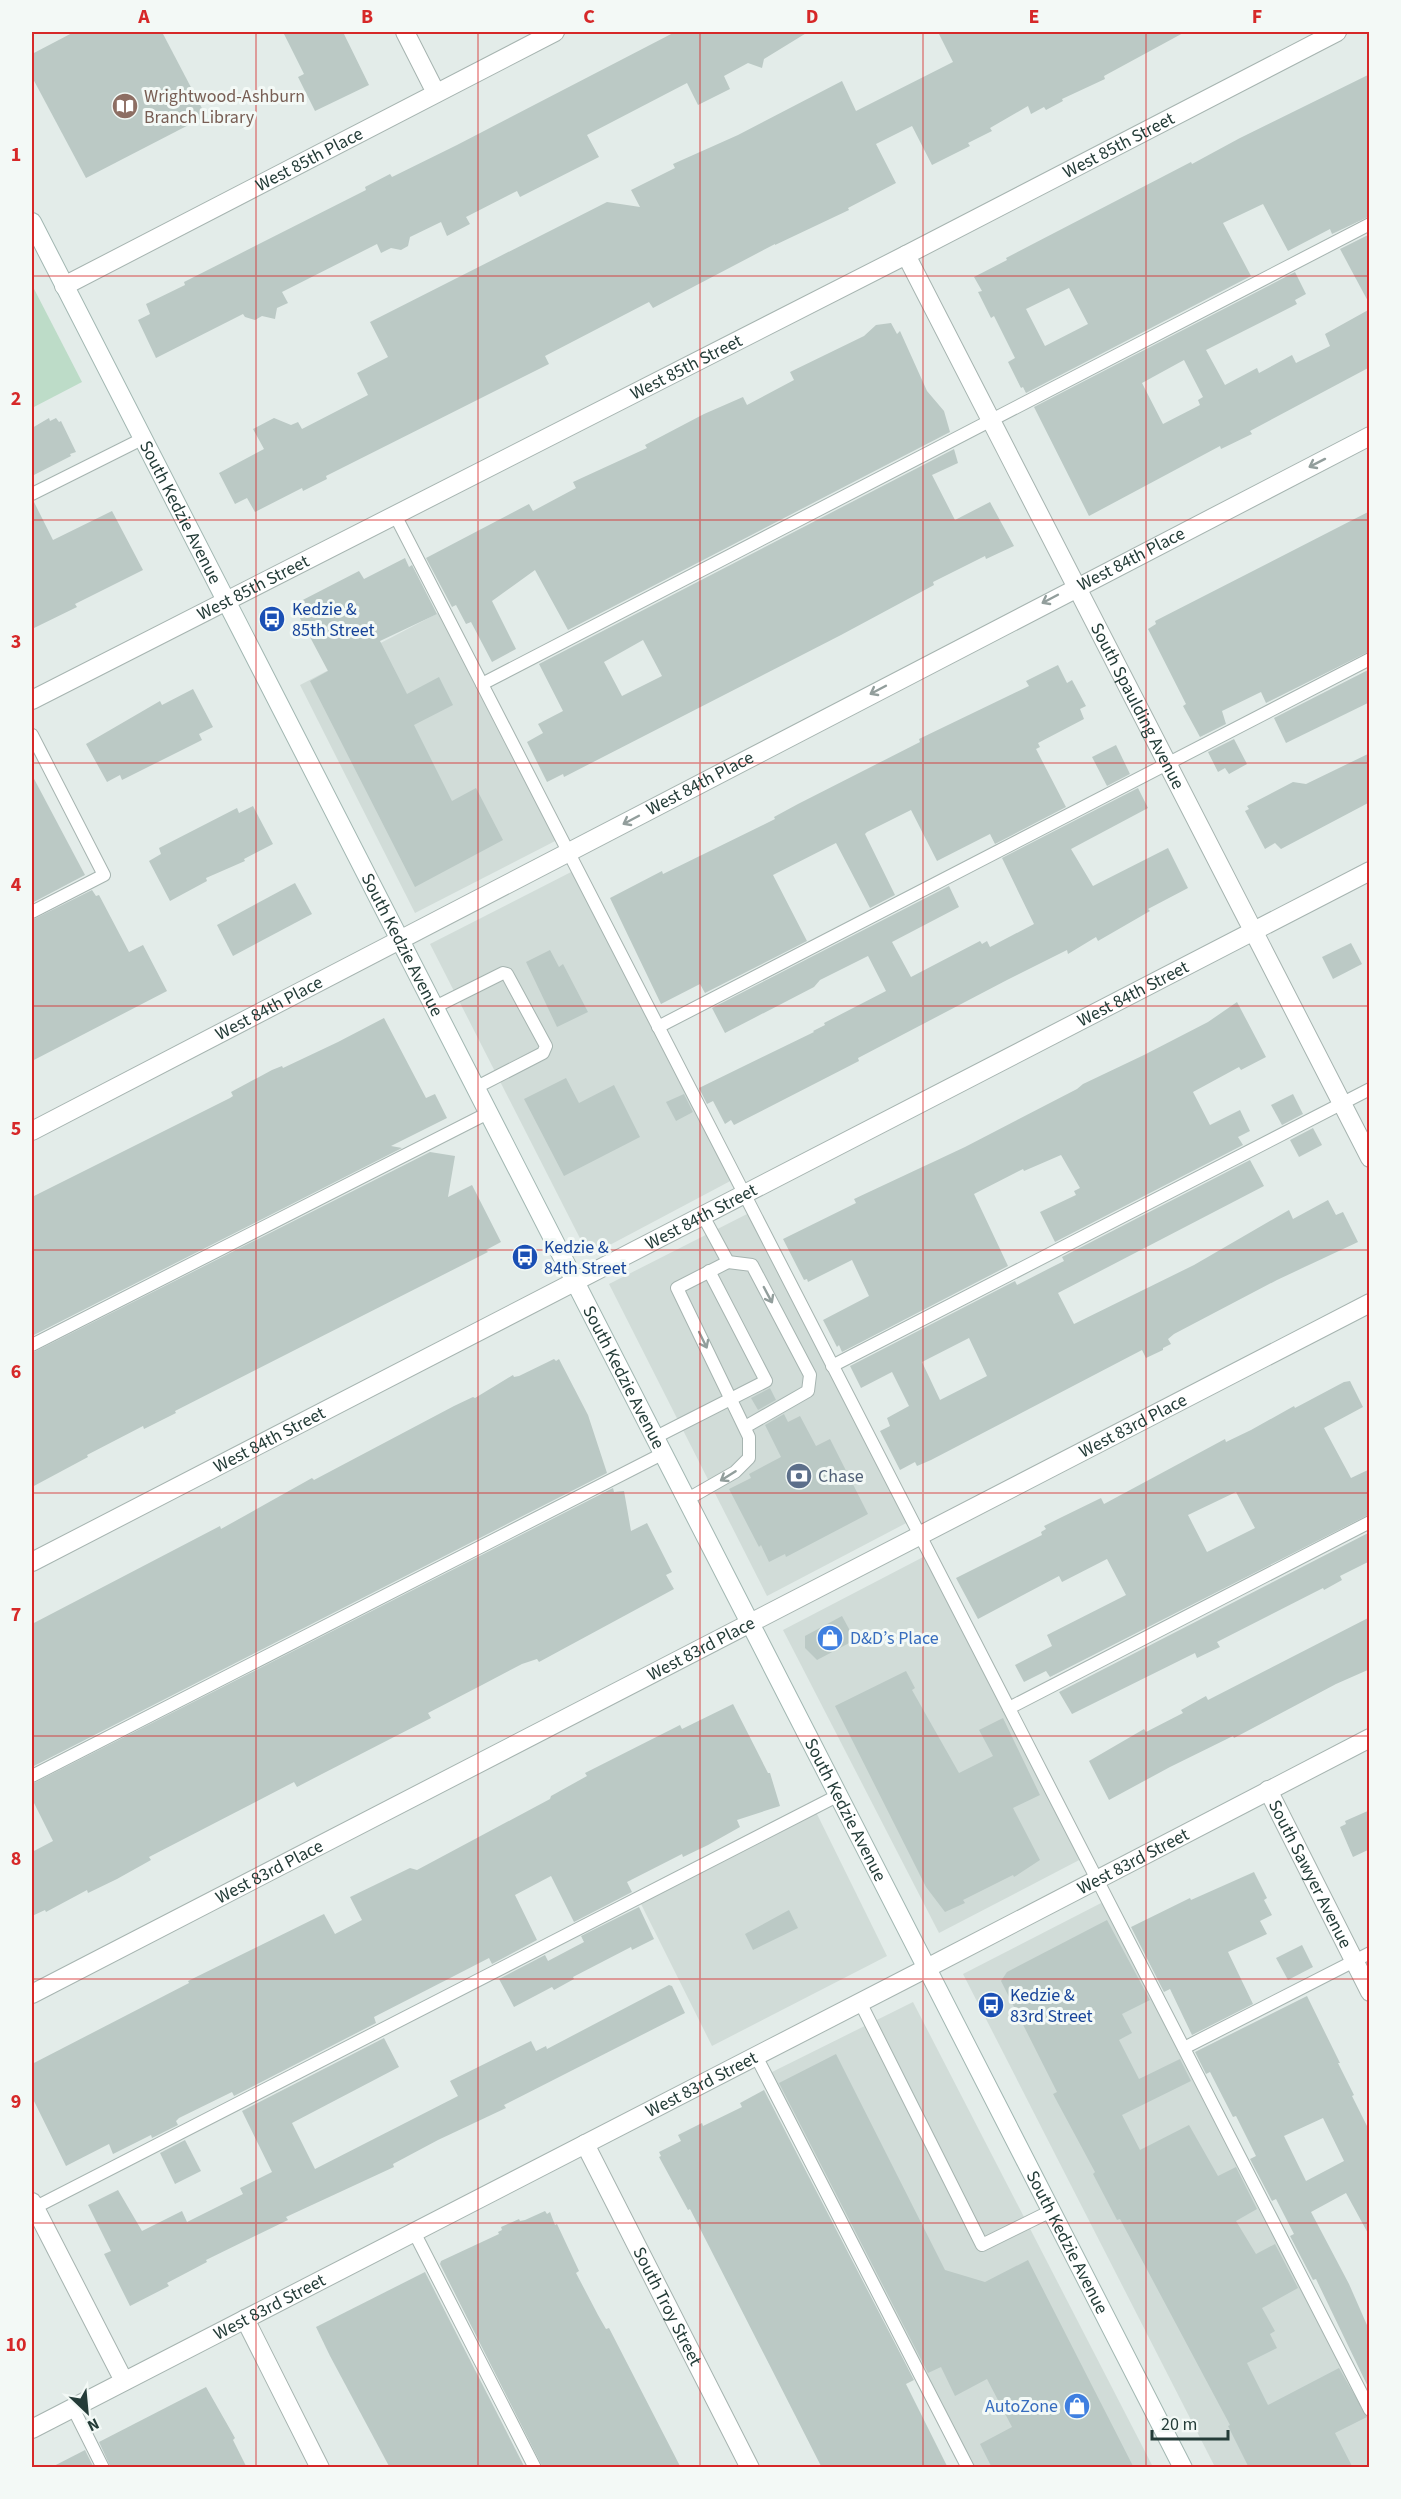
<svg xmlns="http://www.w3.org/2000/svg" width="1401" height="2499" viewBox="0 0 1401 2499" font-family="'Source Sans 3',sans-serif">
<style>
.built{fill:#d1dcd8}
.green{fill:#bddcc8}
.building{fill:#bbc9c5;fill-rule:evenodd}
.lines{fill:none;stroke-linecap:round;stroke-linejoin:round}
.service-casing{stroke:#a6b4b0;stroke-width:14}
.minor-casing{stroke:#a6b4b0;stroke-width:20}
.tertiary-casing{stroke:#a6b4b0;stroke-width:20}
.secondary-casing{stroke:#a2b7b2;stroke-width:20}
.service{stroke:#fff;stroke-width:12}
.minor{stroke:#fff;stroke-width:18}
.tertiary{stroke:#fff;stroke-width:18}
.secondary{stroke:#fff;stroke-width:18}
.oneway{stroke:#929e9c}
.grid{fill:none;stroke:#d62828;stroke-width:1.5;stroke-opacity:0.55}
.labels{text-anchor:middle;stroke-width:6;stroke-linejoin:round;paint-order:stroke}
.education-label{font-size:18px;fill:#785e54;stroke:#f3f9f6;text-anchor:start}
.street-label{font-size:18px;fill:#243c38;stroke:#f3f9f6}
.transit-label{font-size:18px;fill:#164399;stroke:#f3f9f6;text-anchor:start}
.service-label{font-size:18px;fill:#4e5e75;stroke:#f3f9f6;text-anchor:start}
.shop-label{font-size:18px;fill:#366cbe;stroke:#f3f9f6;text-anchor:start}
.neatline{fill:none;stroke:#d62828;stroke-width:2}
.grid-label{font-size:20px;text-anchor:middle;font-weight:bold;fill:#d62828}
</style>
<rect width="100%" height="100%" fill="#e3ece9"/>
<g class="built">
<path d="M444 610 561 838 415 913 300 685Z"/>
<path d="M577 869 736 1178 589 1256 430 944Z"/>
<path d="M753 1211 912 1520 767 1596 609 1284Z"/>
<path d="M929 1554 1085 1857 939 1933 783 1630Z"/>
<path d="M814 1808 887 1956 712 2046 638 1898Z"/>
<path d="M1107 1900 1369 2410V2467H1215L963 1974Z"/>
<path d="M913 2002 1153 2467H968L766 2075Z"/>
</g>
<path class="green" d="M32 285 82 382 32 408Z"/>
<g class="building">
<path d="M74 32H162L206 116 86 178 32 77V54Z"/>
<path d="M283 32H343L369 85 315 111 298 77 304 74Z"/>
<path d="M675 32H808L764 59 762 68 748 63 724 76 730 89 698 105 687 83 587 135 599 157 520 197 517 191 466 217 470 224 447 236 441 222 410 237 408 246 401 250 391 248 381 253 377 244 282 292 288 303 277 308 275 319 262 316 255 320 245 317 243 314 156 358 138 320 150 314 146 304 185 285 184 282 366 190 365 187 390 174 392 177 457 145Z"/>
<path d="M938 32H1185L1104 76 1105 79 1062 99 1063 101 1046 110 1044 107 1031 114 1028 106 990 128 992 131 968 143 970 146 932 165 912 126 876 144 896 183 848 208 849 210 775 245V244L653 308 649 302 545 356 549 364 326 476 327 479 303 491 302 488 255 512 247 498 235 504 219 473 264 449 253 429 274 418 291 425 298 422 302 429 368 395 357 373 388 357 370 322 607 202 640 207 631 190 675 168 673 164 738 135 842 81 856 111 953 62Z"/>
<path d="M1370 74V216L1332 234 1330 229 1288 251 1263 204 1223 223 1251 276 1026 393 1023 387 1021 388 1008 362 1015 358 994 316 991 318 978 292 982 291 974 277 1007 260 1006 258 1191 162 1192 164 1240 138ZM1069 288 1088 324 1045 346 1026 309Z"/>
<path d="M1370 234V305L1340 249Z"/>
<path d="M1295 272 1306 294 1295 300 1297 304 1206 350 1225 385 1257 368 1259 373 1292 355 1296 363 1330 346 1325 334 1370 309V367L1250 431 1252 434 1221 449 1220 446 1089 516 1034 407ZM1184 360 1203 397 1198 400 1200 405 1163 424 1142 383Z"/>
<path d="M891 323 897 334 900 331 927 391 944 411 950 432 568 630 535 570 492 601 516 649 492 662 471 622 466 624 456 605 452 607 426 558 529 504 533 511 576 488 573 482 647 448 645 445 704 414 743 397 747 405 794 380 790 372 864 336 876 325Z"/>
<path d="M49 418 50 421 56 418 59 422 61 421 76 452 70 454 71 456 32 476V428Z"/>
<path d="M954 449 958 463 932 475 955 520 990 502 1014 546 986 559 985 556 933 582 934 585 841 635 564 777 563 774 547 782 527 742 543 733 538 724 563 711 539 664ZM643 640 662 676 622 696 604 662Z"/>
<path d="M32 502H34L53 540 112 511 143 570 75 604 77 607 32 629Z"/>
<path d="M1370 511V651L1266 703 1261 692 1222 711 1226 724 1200 737 1183 706 1186 704 1148 629 1156 624 1155 621Z"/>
<path d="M405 558 409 567 412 565 437 614 380 641 407 694 439 677 453 705 414 725 452 801 476 788 503 840 415 887 310 681 328 671 293 605 359 571 364 579Z"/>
<path d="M1058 665 1067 683 1072 680 1086 706 1080 709 1084 719 1038 743 1040 747 1036 749 1066 807 995 844 990 834 937 861 911 810 867 832 865 834 895 895 870 908 836 843 773 875 807 941 705 993 700 984 661 1004 610 898 662 871 663 874 775 819 774 817 798 804 920 742 919 739 1029 686 1026 681Z"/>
<path d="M1370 669V702L1286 743 1274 718Z"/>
<path d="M193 689 213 727 199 734 202 740 122 780 120 775 107 782 86 744 160 701 162 705Z"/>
<path d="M1234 739 1247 764 1229 774 1225 768 1218 772 1208 752Z"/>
<path d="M1116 745 1130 774 1107 786 1092 757Z"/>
<path d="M1370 753V802L1281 849 1275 843 1265 849 1245 811 1249 809 1247 806 1293 782 1306 784Z"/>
<path d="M32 775 85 875 32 903Z"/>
<path d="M1138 788 1148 808 1071 849 1093 886 1168 848 1188 888 1148 909 1150 911 1098 941 1096 937 1068 954 1067 950 1007 980 860 1057 858 1058 859 1061 734 1125 731 1120 725 1124 713 1101 707 1104 699 1088 814 1032 813 1031 825 1025 824 1023 886 991 868 956 820 980 814 987 725 1033 712 1008 949 886 959 907 892 942 911 977 980 941 982 944 987 941 990 947 1034 924 1002 858Z"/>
<path d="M253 806 273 844 244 859 245 861 206 878 207 881 170 901 149 861 161 854 159 848 237 808 239 813Z"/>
<path d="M295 883 312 914 233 956 217 925Z"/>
<path d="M92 890 96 896 99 895 129 952 143 945 167 991 32 1061V920Z"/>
<path d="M1351 943 1362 964 1333 979 1322 957Z"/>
<path d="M550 950 559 967 563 964 588 1012 557 1027 526 962Z"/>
<path d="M1237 1002 1266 1057 1241 1070 1239 1067 1193 1092 1210 1125 1240 1110 1250 1131 1238 1137 1243 1145 1055 1242 1040 1212 1076 1195 1074 1191 1080 1188 1061 1155 1024 1171 1023 1169 974 1194 1008 1266 842 1352 839 1345 837 1347 823 1320 869 1296 852 1260 808 1282 807 1279 804 1280 783 1239 856 1203 854 1199 965 1147 1077 1089 1083 1084 1144 1055 1208 1022Z"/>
<path d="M384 1018 426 1098 435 1094 447 1118 391 1146 402 1148 32 1336V1197L230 1098 233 1096 231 1092 272 1070 282 1066 283 1068 338 1042Z"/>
<path d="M566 1078 579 1103 614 1085 640 1137 564 1176 524 1099Z"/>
<path d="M684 1094 693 1112 676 1121 666 1102Z"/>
<path d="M1293 1094 1303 1114 1282 1125 1271 1105Z"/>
<path d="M1313 1128 1322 1145 1299 1157 1290 1140Z"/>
<path d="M430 1152 455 1156 448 1197 472 1185 501 1242 486 1250 488 1252 175 1411 176 1413 144 1429 143 1426 87 1455 88 1457 32 1487V1353Z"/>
<path d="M1250 1160 1264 1186 1058 1293 1074 1324 1194 1265 1289 1210 1293 1219 1328 1200 1336 1215 1343 1212 1358 1242 1277 1280 1174 1334 1168 1339 1171 1344 1163 1348V1350L1146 1358 1142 1350 931 1460 917 1466 915 1462 900 1470 880 1431 890 1426 887 1418 909 1406 892 1372 861 1388 850 1366 1015 1281 1017 1285 1052 1267 1064 1261 1062 1257ZM969 1338 987 1376 940 1400 922 1362Z"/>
<path d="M554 1359 556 1361 559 1359 588 1415 607 1473 32 1767V1624L220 1526 221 1529 312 1478 314 1480 454 1406 473 1397 475 1398 513 1375 514 1377 519 1376Z"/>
<path d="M1350 1381 1363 1407 1324 1428 1351 1478 1370 1469V1514L1050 1677 1046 1671 1024 1682 1015 1665 1052 1646 1047 1635 1126 1595 1107 1559 1062 1582 1059 1576 978 1619 956 1578 1042 1535 1041 1532 1046 1529 1044 1526 1062 1517 1101 1498 1104 1504 1225 1439 1226 1442 1251 1430 1294 1406 1295 1408 1344 1382ZM1236 1492 1255 1528 1207 1552 1188 1515Z"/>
<path d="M770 1388 776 1400 758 1410 751 1398Z"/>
<path d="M784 1414 788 1422 800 1416 816 1446 830 1439 868 1514 786 1557 785 1554 769 1562 761 1545 759 1547 729 1489 751 1478 749 1474 781 1457 765 1425Z"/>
<path d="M613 1488 614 1492 624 1491 631 1531 647 1523 672 1572 666 1575 674 1589 539 1662 537 1659 522 1664 482 1685 428 1713 431 1718 322 1774 297 1787 294 1782 149 1857 151 1860 117 1879 88 1893 87 1890 46 1912 45 1910 32 1916V1852L53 1841 32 1799V1784Z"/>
<path d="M1370 1532V1561L1340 1576 1342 1580 1324 1590 1323 1588 1217 1642 1220 1647 1197 1658 1195 1653 1072 1714 1059 1692Z"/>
<path d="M842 1616 855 1640 817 1660 805 1648V1636Z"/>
<path d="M1370 1617V1669L1336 1684 1234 1738 1233 1736 1170 1767 1109 1800 1089 1761 1144 1729 1146 1732 1183 1713 1181 1710 1206 1696 1208 1700Z"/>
<path d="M906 1671 915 1688 912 1690 959 1773 993 1756 979 1730 1003 1718 1040 1795 1013 1808 1040 1860 1014 1877 1013 1875 963 1900 965 1903 945 1912 926 1887 835 1706Z"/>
<path d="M733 1704 768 1773H770L780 1806 737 1820 740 1827 708 1845 683 1857 682 1854 627 1882 632 1892 574 1922 551 1876 515 1895 537 1940 492 1964 489 1958 454 1976 374 2017 376 2023 234 2096 232 2092 179 2118 176 2121 178 2125 152 2138 151 2135 113 2154 109 2144 66 2166 32 2097V2064L189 1983 188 1981 324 1914 335 1934 362 1920 350 1897 410 1868 417 1870 550 1799 551 1796 587 1776 585 1773 680 1725 682 1729Z"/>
<path d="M1370 1810V1849L1353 1857 1340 1827 1346 1824 1345 1821Z"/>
<path d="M1254 1872 1267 1898 1264 1900 1272 1915 1260 1921 1267 1934 1228 1952 1253 2004 1192 2035 1170 1989 1164 1992 1131 1927 1190 1898 1191 1900Z"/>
<path d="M639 1907 654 1939 632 1950 631 1947 573 1977 574 1979 554 1990 552 1987 514 2007 499 1979 545 1955 548 1961 584 1942 581 1936Z"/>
<path d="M789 1910 798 1928 753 1950 745 1934Z"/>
<path d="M1107 1920 1150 2000 1122 2014 1132 2033 1119 2040 1139 2079 1180 2059 1191 2081 1122 2115 1140 2150 1189 2125 1218 2176 1236 2167 1257 2209 1236 2221 1256 2254 1275 2244 1298 2288 1262 2308 1275 2331 1270 2334 1277 2348 1247 2363 1268 2405 1339 2368 1367 2417 1335 2433 1353 2468H1249L1228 2426 1230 2425 1120 2219 1117 2220 1093 2174 1095 2172 1053 2094 1057 2092 1001 1981 1007 1972Z"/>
<path d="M1302 1945 1313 1967 1288 1980 1276 1958Z"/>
<path d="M669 1985 672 1986 685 2013 504 2105 506 2108 438 2140 393 2164 394 2167 286 2217 288 2220 206 2260 207 2262 167 2283 169 2286 130 2306 104 2254 111 2251 88 2205 118 2190 142 2231 182 2211 187 2222 243 2194 240 2188 272 2172 242 2111 384 2038 399 2067 292 2123 315 2169 458 2096 450 2081 531 2041 536 2051 546 2046 547 2049Z"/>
<path d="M1307 1996 1340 2063H1338L1354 2095 1352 2096 1370 2132V2237L1346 2193 1311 2212 1349 2284 1370 2332V2391L1316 2279 1313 2280 1290 2236 1294 2234 1276 2199 1272 2201 1250 2159 1256 2156 1236 2116 1233 2117 1210 2072 1206 2074 1195 2052ZM1323 2118 1344 2161 1306 2181 1284 2136Z"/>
<path d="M836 2054 945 2270 985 2282 1028 2260 1134 2468H992L980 2444 1012 2427 987 2379 955 2396 941 2367 928 2373 779 2083Z"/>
<path d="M764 2090 914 2380 906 2384 948 2468H822L690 2209 688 2210 659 2157 661 2156 659 2152 681 2141 678 2135 702 2123 703 2126 742 2107 740 2103Z"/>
<path d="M185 2140 201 2171 175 2184 160 2153Z"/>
<path d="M545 2211 547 2214 550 2212 555 2225 557 2224 579 2271 576 2273 598 2315 606 2329 609 2328 681 2468H543L440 2264 441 2261 499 2234 498 2232 502 2230 501 2227 519 2219 520 2221 525 2220Z"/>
<path d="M425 2272 525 2468H390L330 2356 316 2327Z"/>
<path d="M206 2387 235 2438 233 2440 247 2468H111L99 2442Z"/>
<path d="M85 2450 94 2468H50Z"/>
</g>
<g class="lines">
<defs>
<g id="service">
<path d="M32 494 142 439"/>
<path d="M395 515 1370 2410"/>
<path d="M482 684 1370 224"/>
<path d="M32 735 104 875 32 912"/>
<path d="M433 1008 503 973 507 974 546 1046 543 1053 475 1088"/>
<path d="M658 1027 1370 659"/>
<path d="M728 1262 752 1265 810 1375 808 1391 745 1427"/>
<path d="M32 1345 488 1113"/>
<path d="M832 1366 1370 1089"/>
<path d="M654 1438 766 1381 709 1271"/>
<path d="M686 1500 735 1472 749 1458V1437L677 1288 728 1262 702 1214"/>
<path d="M1009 1708 1370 1522"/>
<path d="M32 1776 662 1454"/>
<path d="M860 2002 982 2245 1051 2211"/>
<path d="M1184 2048 1370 1953"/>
<path d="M756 2056 968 2468"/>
<path d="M32 2209 837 1796"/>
<path d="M414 2232 535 2468"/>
<path d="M73 2408 103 2468"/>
</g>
<g id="minor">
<path d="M405 32 436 93"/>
<path id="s1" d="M906 255 1370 1158"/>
<path id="s2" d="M64 286 555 32"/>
<path id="s3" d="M32 700 906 255 1337 32"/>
<path id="s4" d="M32 1131C478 900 922 665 1370 436"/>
<path id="s5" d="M32 1562 1370 871"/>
<path id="s6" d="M1268 1790 1370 1992"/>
<path id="s7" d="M927 1968 1370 1738"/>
<path id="s8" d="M32 1994 1370 1303"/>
<path id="s9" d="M585 2144 750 2468"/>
<path d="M32 2202 124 2381"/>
<path d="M245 2319 320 2468"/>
</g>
<g id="tertiary">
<path id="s10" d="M32 2429 927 1968"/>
</g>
<g id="secondary">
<path id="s11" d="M32 222 1183 2468"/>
</g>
</defs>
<use href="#service" class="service-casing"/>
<use href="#minor" class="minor-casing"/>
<use href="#tertiary" class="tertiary-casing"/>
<use href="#secondary" class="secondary-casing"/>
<use href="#service" class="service"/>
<use href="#minor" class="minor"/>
<use href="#tertiary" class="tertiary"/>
<use href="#secondary" class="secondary"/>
</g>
<defs><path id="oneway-shaft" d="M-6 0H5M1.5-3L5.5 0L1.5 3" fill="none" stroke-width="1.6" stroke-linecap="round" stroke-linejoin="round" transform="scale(1.5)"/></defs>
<g class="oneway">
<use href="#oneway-shaft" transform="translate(1317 463) rotate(153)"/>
<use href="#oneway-shaft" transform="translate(1050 599) rotate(152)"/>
<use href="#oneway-shaft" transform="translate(878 690) rotate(152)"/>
<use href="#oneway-shaft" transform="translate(631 820) rotate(152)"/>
<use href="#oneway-shaft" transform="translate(768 1295) rotate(62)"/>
<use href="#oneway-shaft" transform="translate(703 1340) rotate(64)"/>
<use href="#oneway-shaft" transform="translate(728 1476) rotate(148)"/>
</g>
<path class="grid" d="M256 32V2468M478 32V2468M700 32V2468M923 32V2468M1146 32V2468M32 276H1370M32 520H1370M32 763H1370M32 1006H1370M32 1250H1370M32 1493H1370M32 1736H1370M32 1979H1370M32 2223H1370"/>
<defs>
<symbol id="library-disc" viewBox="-11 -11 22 22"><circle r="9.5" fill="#8d6e63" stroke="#f3f9f6"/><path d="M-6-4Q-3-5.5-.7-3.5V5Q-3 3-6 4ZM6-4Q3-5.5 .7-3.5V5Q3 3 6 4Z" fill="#fff"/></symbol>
<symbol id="bus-disc" viewBox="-11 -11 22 22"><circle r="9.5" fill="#1a4fb4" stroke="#f3f9f6"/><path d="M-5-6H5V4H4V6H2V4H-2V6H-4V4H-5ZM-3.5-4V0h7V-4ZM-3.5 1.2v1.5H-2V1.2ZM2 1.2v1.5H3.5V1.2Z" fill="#fff"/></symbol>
<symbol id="bank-disc" viewBox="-11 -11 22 22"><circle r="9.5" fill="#5c6f8a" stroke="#f3f9f6"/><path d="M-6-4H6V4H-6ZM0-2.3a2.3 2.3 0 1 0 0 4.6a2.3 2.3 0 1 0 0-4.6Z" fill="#fff"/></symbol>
<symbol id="shop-disc" viewBox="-11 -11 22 22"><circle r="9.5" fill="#3f7fe0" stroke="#f3f9f6"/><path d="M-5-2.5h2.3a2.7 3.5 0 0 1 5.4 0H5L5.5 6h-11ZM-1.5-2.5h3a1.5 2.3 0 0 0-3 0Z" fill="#fff"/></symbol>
</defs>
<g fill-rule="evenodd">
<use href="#library-disc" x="110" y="91" width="30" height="30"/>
<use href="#bus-disc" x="257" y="604" width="30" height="30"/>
<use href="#bus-disc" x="510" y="1242" width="30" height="30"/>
<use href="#bank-disc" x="784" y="1461" width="30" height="30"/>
<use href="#shop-disc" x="815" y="1623" width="30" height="30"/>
<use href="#bus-disc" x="976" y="1990" width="30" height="30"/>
<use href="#shop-disc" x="1062" y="2391" width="30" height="30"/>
</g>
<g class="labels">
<g class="education-label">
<text x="144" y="102">Wrightwood-Ashburn<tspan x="144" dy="21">Branch Library</tspan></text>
</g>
<g class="street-label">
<text dy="6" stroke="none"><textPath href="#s3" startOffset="1220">West 85th Street</textPath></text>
<text dy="6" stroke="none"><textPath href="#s2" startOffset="276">West 85th Place</textPath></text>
<text dy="6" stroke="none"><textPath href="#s3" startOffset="734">West 85th Street</textPath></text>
<text dy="6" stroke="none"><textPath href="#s11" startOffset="326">South Kedzie Avenue</textPath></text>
<text dy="6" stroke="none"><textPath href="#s4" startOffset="1239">West 84th Place</textPath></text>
<text dy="6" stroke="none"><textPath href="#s3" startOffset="248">West 85th Street</textPath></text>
<text dy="6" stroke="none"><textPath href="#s1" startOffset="507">South Spaulding Avenue</textPath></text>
<text dy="6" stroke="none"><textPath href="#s4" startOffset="753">West 84th Place</textPath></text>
<text dy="6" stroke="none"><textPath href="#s11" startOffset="812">South Kedzie Avenue</textPath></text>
<text dy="6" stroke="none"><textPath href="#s5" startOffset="1239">West 84th Street</textPath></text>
<text dy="6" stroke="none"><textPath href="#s4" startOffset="267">West 84th Place</textPath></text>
<text dy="6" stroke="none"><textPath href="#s5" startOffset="753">West 84th Street</textPath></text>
<text dy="6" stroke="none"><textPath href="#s11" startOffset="1298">South Kedzie Avenue</textPath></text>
<text dy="6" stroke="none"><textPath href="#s8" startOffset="1239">West 83rd Place</textPath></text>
<text dy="6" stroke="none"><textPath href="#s5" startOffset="267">West 84th Street</textPath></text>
<text dy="6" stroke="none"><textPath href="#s8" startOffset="753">West 83rd Place</textPath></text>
<text dy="6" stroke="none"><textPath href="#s11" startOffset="1784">South Kedzie Avenue</textPath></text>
<text dy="6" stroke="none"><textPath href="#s7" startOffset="232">West 83rd Street</textPath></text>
<text dy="6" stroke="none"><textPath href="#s8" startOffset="267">West 83rd Place</textPath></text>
<text dy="6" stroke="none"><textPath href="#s6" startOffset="94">South Sawyer Avenue</textPath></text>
<text dy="6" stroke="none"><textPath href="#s10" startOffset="753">West 83rd Street</textPath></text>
<text dy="6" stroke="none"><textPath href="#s11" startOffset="2270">South Kedzie Avenue</textPath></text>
<text dy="6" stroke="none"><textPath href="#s9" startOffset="182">South Troy Street</textPath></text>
<text dy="6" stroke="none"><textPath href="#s10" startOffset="267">West 83rd Street</textPath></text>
</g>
<g class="transit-label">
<text x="292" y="615">Kedzie &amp;<tspan x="292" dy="21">85th Street</tspan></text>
<text x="544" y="1253">Kedzie &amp;<tspan x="544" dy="21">84th Street</tspan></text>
<text x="1010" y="2001">Kedzie &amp;<tspan x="1010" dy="21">83rd Street</tspan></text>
</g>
<g class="service-label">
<text x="818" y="1482">Chase</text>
</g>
<g class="shop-label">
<text x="850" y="1644">D&amp;D’s Place</text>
<text x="1058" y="2412" text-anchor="end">AutoZone</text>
</g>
</g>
<rect width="1401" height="2499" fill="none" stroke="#f3f9f6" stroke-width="66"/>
<g transform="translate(87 2412) rotate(154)" stroke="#f3f9f6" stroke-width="4.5" paint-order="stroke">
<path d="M0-4.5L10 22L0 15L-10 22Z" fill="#243c38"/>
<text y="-9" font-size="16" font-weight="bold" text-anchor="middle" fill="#243c38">N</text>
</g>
<path d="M1152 2430v9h76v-9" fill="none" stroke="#243c38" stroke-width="3"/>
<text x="1161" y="2430" font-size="18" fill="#243c38" stroke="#f3f9f6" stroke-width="4.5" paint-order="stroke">20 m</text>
<rect x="33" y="33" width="1335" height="2433" class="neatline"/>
<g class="grid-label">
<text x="144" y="23">A</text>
<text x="367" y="23">B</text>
<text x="589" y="23">C</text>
<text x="812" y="23">D</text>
<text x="1034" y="23">E</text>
<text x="1257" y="23">F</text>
<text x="16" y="161">1</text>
<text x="16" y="405">2</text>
<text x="16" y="648">3</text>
<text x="16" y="891">4</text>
<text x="16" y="1135">5</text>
<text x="16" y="1378">6</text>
<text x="16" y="1621">7</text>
<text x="16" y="1865">8</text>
<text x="16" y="2108">9</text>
<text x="16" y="2351">10</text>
</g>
</svg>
